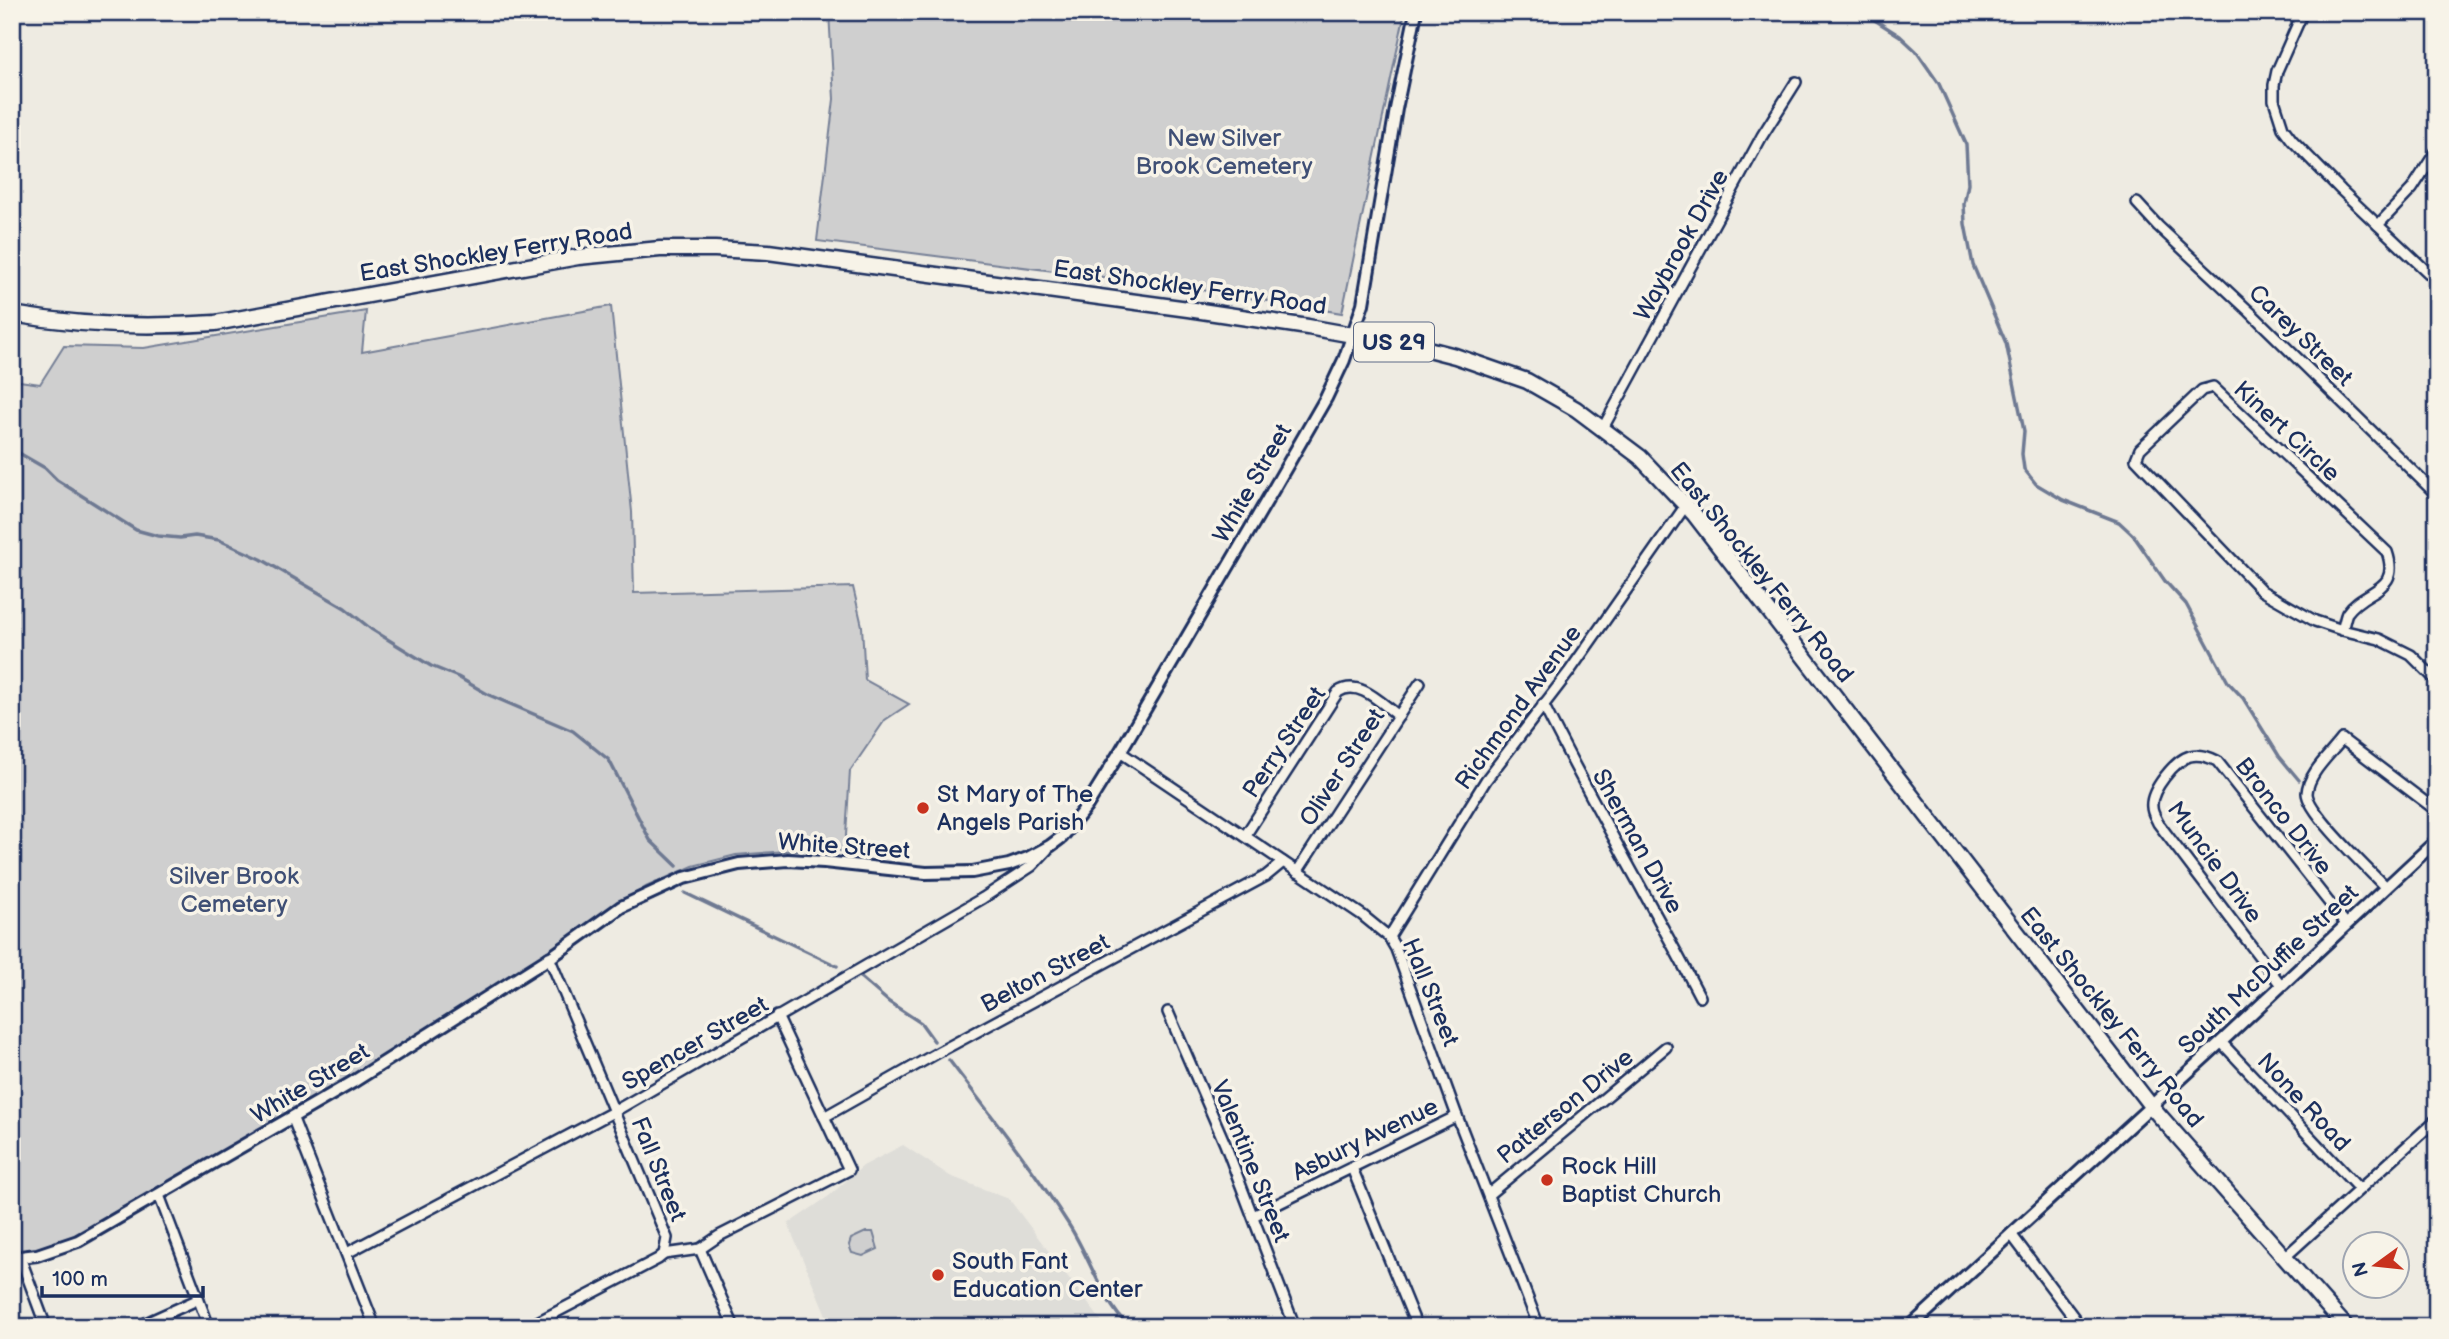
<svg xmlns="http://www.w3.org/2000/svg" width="2449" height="1339" viewBox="0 0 2449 1339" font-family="'Balsamiq Sans',sans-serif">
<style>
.built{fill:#deddd8}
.green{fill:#cfcfcf;stroke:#757f96;stroke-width:2}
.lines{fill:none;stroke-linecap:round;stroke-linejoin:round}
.stream{stroke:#6e7992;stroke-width:3.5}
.minor-casing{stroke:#1b2f5e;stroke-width:14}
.tertiary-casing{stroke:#1b2f5e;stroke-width:16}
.trunk-casing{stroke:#1b2f5e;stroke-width:19}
.minor{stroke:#f7f3e8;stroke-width:9}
.tertiary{stroke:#f7f3e8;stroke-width:10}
.trunk{stroke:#f7f3e8;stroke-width:14}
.poi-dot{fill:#c8321e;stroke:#f7f3e8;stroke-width:2.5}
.labels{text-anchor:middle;stroke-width:7;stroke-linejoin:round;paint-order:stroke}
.shield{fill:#f7f3e8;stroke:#5d6a87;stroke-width:2}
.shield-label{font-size:23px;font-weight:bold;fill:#1b2f5e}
.park-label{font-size:24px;fill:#3f4f75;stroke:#f7f3e8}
.street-label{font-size:24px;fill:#1b2f5e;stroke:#f7f3e8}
.poi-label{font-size:24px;fill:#1b2f5e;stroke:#f7f3e8;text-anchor:start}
</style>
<rect width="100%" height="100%" fill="#eeebe2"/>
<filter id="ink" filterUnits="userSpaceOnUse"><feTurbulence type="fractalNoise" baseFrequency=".0143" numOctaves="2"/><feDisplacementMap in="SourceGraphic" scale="14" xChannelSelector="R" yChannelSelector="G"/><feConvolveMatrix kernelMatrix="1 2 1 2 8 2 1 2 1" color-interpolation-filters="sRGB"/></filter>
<g filter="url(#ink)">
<path class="built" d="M903 1145 950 1176 1009 1199 1106 1327H831L788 1224 829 1196 863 1166Z"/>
<g class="green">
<path d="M829 12H1405L1342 313 1189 288 817 241 834 99Z"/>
<path d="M611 306 632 512 634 593 853 587 862 626 865 680 909 704 885 720 850 771 845 851 812 849 736 855 693 866 646 887 403 1048 77 1236 32 1253H12V380L40 384 64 346 144 348 366 311 362 352Z"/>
<path d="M866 1232H873L878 1249 863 1256 852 1253 849 1245 851 1239Z"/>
</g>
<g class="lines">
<g class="stream">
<path d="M1862 12 1900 36 1916 51 1939 84 1966 144 1968 184 1964 204 1965 224 1973 265 2006 343 2024 431 2022 454 2024 469 2036 484 2063 500 2119 522 2133 535 2165 581 2186 604 2228 682 2243 698 2279 756 2299 780"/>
<path d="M12 449 45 468 57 480 136 530 158 536 180 538 195 536 219 540 261 559 345 608 371 629 431 666 458 677 489 695 573 731 609 760 650 840 677 866"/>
<path d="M685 893 837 966"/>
<path d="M860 977 889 1002 921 1023 934 1041"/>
<path d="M949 1060C990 1114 1033 1168 1069 1225 1090 1258 1101 1299 1129 1327"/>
</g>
<defs>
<g id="minor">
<path d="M2303 12 2277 71 2274 85V100L2283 128 2292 140 2341 190 2437 281"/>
<path d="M2137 203 2158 226 2250 312 2437 495"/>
<path d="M2378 225 2412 189 2437 150"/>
<path d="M2213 387 2387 552C2401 593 2365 587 2347 613 2345 617 2344 625 2342 630L2315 621 2262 591 2136 459 2140 449 2202 390Z"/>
<path d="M1603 428 1762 136 1796 82"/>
<path d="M2342 630 2379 639 2411 655 2437 681"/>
<path d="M1543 704C1592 803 1649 899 1700 997"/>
<path d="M1120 752 1362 915 1389 937 1396 949 1457 1116 1539 1327"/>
<path d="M1245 836 1338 692C1359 678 1382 704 1399 716"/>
<path d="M1297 872 1420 683"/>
<path d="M2386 888C2370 871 2307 812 2307 793 2308 773 2331 754 2342 739L2437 811"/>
<path d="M1389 937 1486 780 1569 672 1686 505"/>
<path d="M2281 985 2158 823C2156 818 2152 813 2152 807 2150 791 2175 760 2190 756 2199 754 2209 757 2217 761L2346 924"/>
<path d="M1168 1012 1225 1144 1295 1327"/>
<path d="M2221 1042 2359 1189"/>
<path d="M824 1117 939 1052 1266 876 1283 862"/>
<path d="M293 1119 375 1327"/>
<path d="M1352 1168 1417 1327"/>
<path d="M1489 1194 1666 1047"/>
<path d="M159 1195 209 1327"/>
<path d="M1253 1216 1457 1116"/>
<path d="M2011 1234 2081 1327"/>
<path d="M700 1249 734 1327"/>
<path d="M347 1253 615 1111 983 898 1032 866 1047 850"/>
<path d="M664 1254 700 1249 719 1236 849 1170 777 1016"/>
<path d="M20 1257 46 1327"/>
<path d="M2284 1258 2437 1119"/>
<path d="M137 1327 199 1299"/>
<path d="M528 1327 658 1259 664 1254 667 1238 549 957"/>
</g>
<g id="tertiary">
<path d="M12 1258 37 1255 78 1241 353 1082 554 955 621 907 684 878 739 864 788 860 824 862 926 873 972 872 1009 865 1028 858 1050 846 1062 837 1086 807 1120 752 1273 490 1326 398 1344 360 1363 304 1396 109 1416 12"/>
<path d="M1910 1327 2221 1042 2437 840"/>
</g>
<path id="trunk" d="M12 314C80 326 146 328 215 323L578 257 660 249H715L768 252 1188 309 1308 327 1420 347 1455 356 1527 381 1576 409 1640 457 1694 514 2151 1106 2346 1327"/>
</defs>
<use href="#minor" class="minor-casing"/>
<use href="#tertiary" class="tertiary-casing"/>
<use href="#trunk" class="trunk-casing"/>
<use href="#minor" class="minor"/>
<use href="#tertiary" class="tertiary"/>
<use href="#trunk" class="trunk"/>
</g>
</g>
<g class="poi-dot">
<circle cx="923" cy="808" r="7"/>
<circle cx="1547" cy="1180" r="7"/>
<circle cx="938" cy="1275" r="7"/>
</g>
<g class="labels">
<rect class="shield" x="1354" y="322.5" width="80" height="39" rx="5"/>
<g class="shield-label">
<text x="1394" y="350">US 29</text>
</g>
<g class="park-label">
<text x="1224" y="146">New Silver<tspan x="1224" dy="28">Brook Cemetery</tspan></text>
<text x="234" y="884">Silver Brook<tspan x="234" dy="28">Cemetery</tspan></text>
</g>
<g class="street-label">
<text transform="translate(1681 245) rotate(-61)" y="8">Waybrook Drive</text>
<text transform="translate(496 252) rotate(-9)" y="8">East Shockley Ferry Road</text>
<text transform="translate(1190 287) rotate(8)" y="8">East Shockley Ferry Road</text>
<text transform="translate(2301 335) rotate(44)" y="8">Carey Street</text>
<text transform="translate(2287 431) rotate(43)" y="8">Kinert Circle</text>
<text transform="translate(1252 483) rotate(-60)" y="8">White Street</text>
<text transform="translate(1762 572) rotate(51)" y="8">East Shockley Ferry Road</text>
<text transform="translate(1518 707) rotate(-54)" y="8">Richmond Avenue</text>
<text transform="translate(1284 742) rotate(-56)" y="8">Perry Street</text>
<text transform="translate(1342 767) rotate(-57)" y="8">Oliver Street</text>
<text transform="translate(2284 816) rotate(52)" y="8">Bronco Drive</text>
<text transform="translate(1638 841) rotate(61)" y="8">Sherman Drive</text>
<text transform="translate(844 846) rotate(4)" y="8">White Street</text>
<text transform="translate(2215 862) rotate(54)" y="8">Muncie Drive</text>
<text transform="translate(2268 969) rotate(-43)" y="8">South McDuffie Street</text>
<text transform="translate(1045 973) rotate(-28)" y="8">Belton Street</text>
<text transform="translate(1431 992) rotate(68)" y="8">Hall Street</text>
<text transform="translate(2112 1017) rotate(51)" y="8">East Shockley Ferry Road</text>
<text transform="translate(695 1043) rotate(-30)" y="8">Spencer Street</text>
<text transform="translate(310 1083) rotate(-31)" y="8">White Street</text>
<text transform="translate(2304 1102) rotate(47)" y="8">None Road</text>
<text transform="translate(1565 1106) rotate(-39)" y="8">Patterson Drive</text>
<text transform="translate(1365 1139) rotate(-26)" y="8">Asbury Avenue</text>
<text transform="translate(1251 1161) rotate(68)" y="8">Valentine Street</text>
<text transform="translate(659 1169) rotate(68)" y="8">Fall Street</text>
</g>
<g class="poi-label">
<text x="937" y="802">St Mary of The<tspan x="937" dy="28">Angels Parish</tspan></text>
<text x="1561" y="1174">Rock Hill<tspan x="1561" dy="28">Baptist Church</tspan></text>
<text x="952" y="1269">South Fant<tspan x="952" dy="28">Education Center</tspan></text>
</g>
</g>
<rect width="2449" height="1339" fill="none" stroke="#f7f3e8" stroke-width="42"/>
<rect x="21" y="21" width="2407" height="1297" fill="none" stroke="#1b2f5e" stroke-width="2.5" filter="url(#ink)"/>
<g transform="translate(2376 1265) rotate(255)"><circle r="33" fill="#f7f3e8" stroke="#9fa5b1" stroke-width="2"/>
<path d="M0-5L12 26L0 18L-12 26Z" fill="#c8321e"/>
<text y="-10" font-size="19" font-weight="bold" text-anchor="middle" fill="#1b2f5e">N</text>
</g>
<path d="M42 1286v10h161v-10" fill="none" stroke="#1b2f5e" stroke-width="3.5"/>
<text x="52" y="1286" font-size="21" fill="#1b2f5e" stroke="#f7f3e8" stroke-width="5" paint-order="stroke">100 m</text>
</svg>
